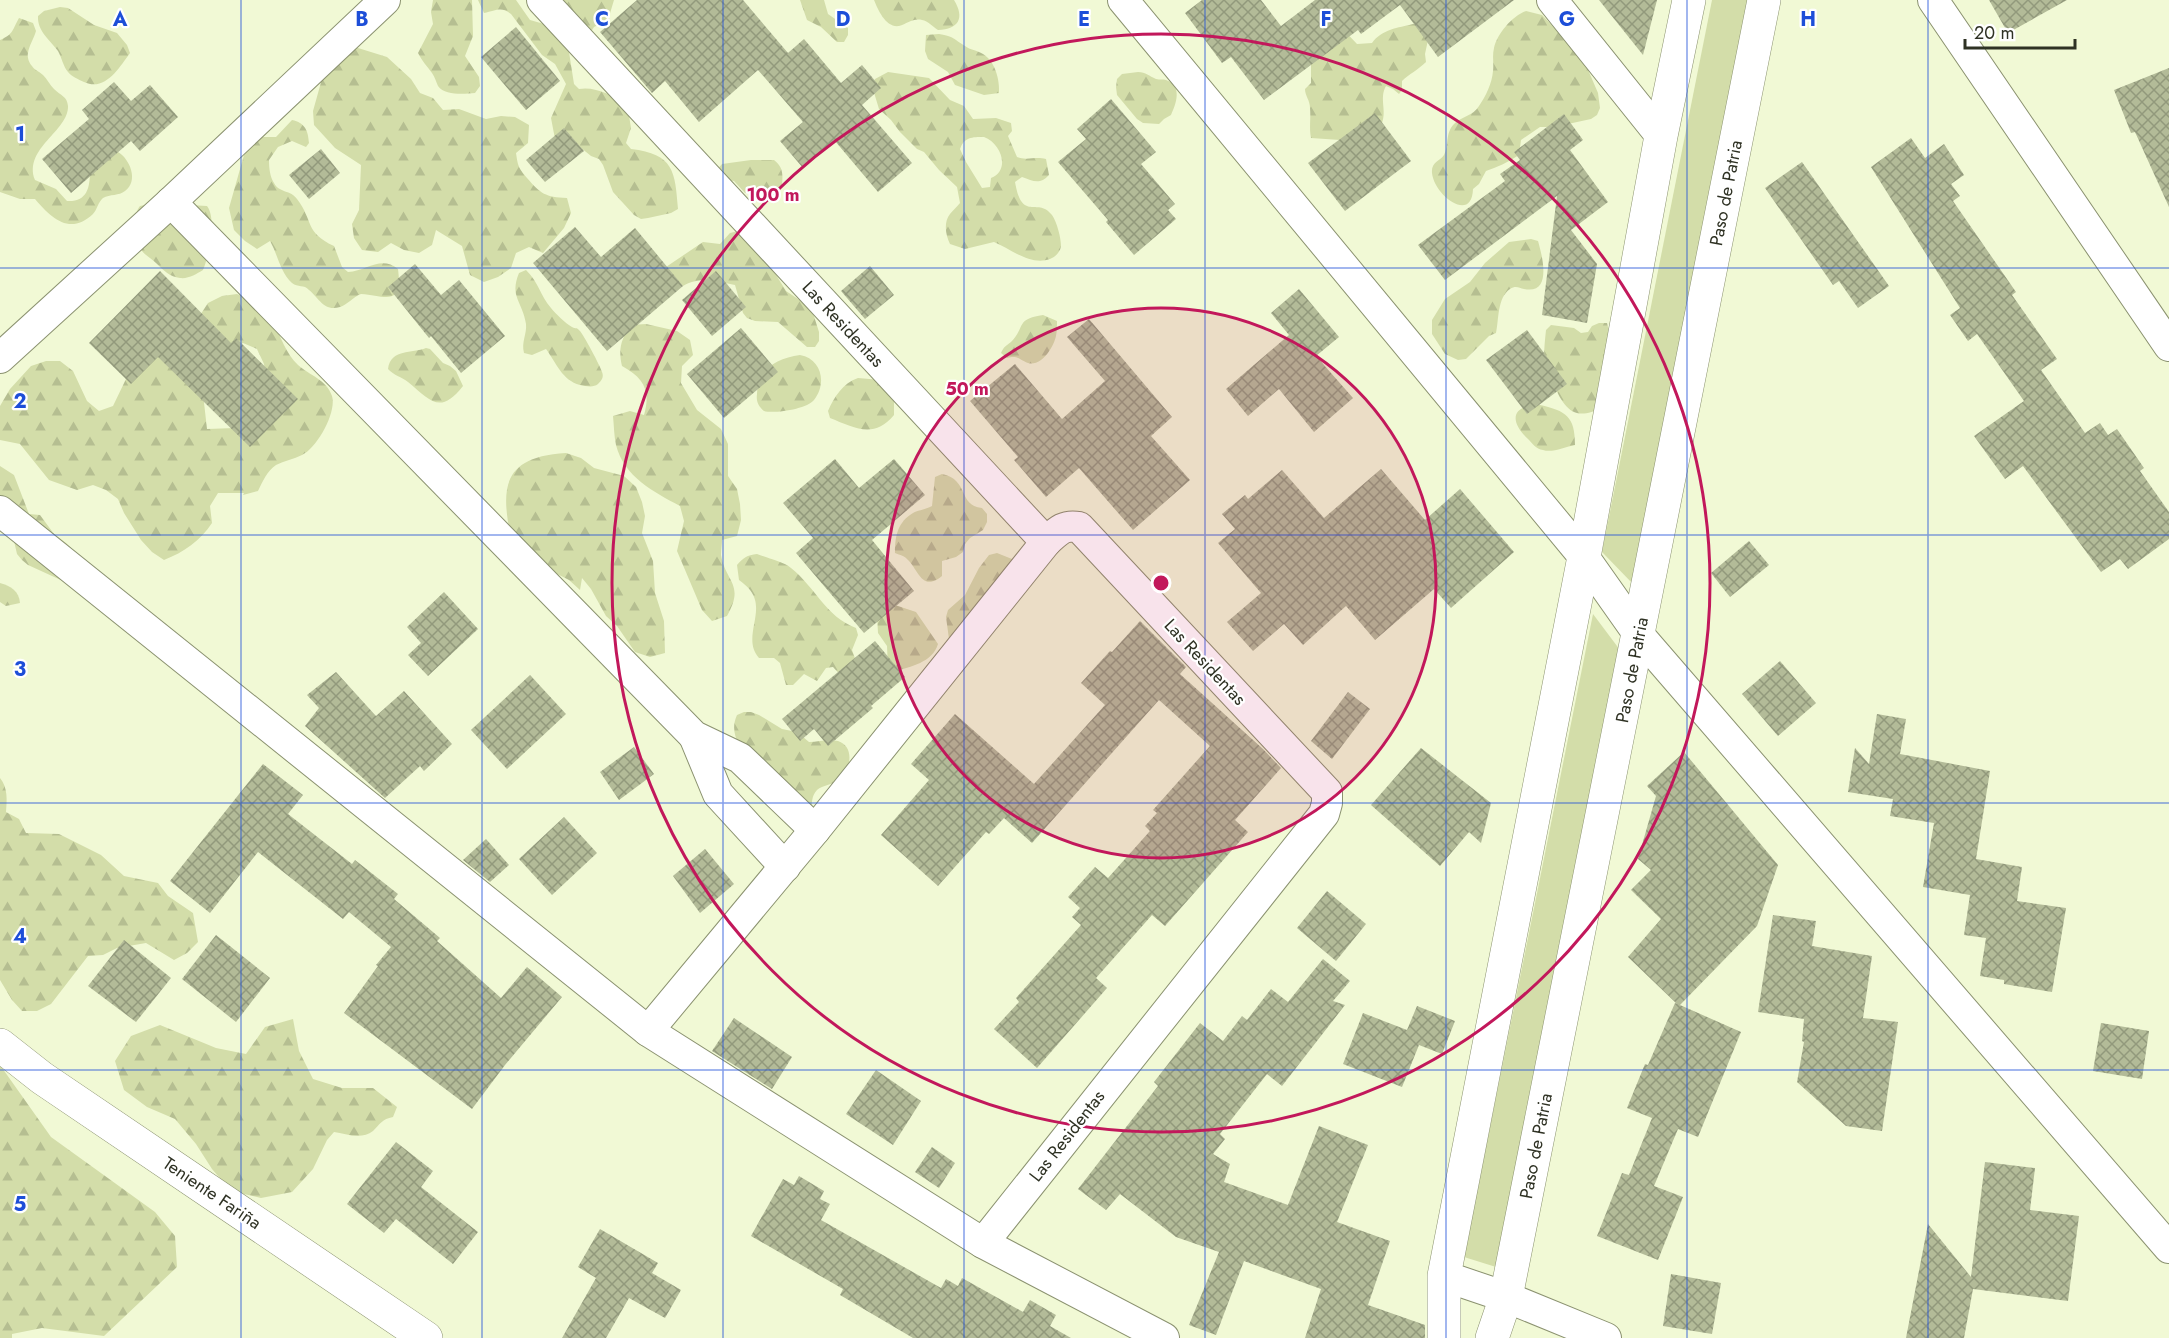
<svg xmlns="http://www.w3.org/2000/svg" width="2169" height="1338" font-family="Jost,sans-serif">
<style>
.green{fill:#d3dda9}
.forest{fill:url(#forest-firs);fill-rule:evenodd}
.building{fill:url(#building-cross-hatch)}
.lines{fill:none;stroke-linecap:round;stroke-linejoin:round}
.minor-casing{stroke:#8b9270;stroke-width:32}
.tertiary-casing{stroke:#8b9270;stroke-width:34}
.minor{stroke:#fff;stroke-width:30}
.tertiary{stroke:#fff;stroke-width:33}
.grid{fill:none;stroke:#1d4ed8;stroke-width:1.5;stroke-opacity:0.55}
.ring{fill:none;stroke:#c2185b;stroke-width:3}
.labels{text-anchor:middle;stroke-width:4.5;stroke-linejoin:round;paint-order:stroke}
.street-label{font-size:18px;fill:#2f3224;stroke:#fff}
.grid-label{font-size:20px;text-anchor:middle;font-weight:bold;fill:#1d4ed8;stroke:#fff;stroke-width:4.5;stroke-linejoin:round;paint-order:stroke}
.centre{fill:#c2185b;stroke:#fff;stroke-width:3}
.ring-label{font-size:18px;text-anchor:middle;font-weight:bold;fill:#c2185b;stroke:#fff;stroke-width:4.5;stroke-linejoin:round;paint-order:stroke}
</style>
<defs>
<pattern id="forest-firs" width="22" height="20" patternUnits="userSpaceOnUse" patternTransform="scale(1.5)"><rect width="22" height="20" fill="#d3dda9"/><path d="M5 1l3.5 6h-7zM16 11l3.5 6h-7z" fill="#b5be91"/></pattern>
<pattern id="building-cross-hatch" width="8" height="8" patternUnits="userSpaceOnUse" patternTransform="scale(1.5)"><rect width="8" height="8" fill="#b3bb98"/><path d="M0 0l8 8M0 8l8-8" fill="none" stroke="#92997c"/></pattern>
</defs>
<rect width="100%" height="100%" fill="#f1f9d5"/>
<g class="green">
<path d="M1712,0H1751L1633,584L1602,552Z"/>
<path d="M1593,614L1620,650L1496,1267L1464,1257Z"/>
</g>
<g class="forest">
<path d="M433,0H472L473,36L465,56L479,77L480,86L475,93C465,94 445,96 438,86C436,82 435,77 432,73C427,66 422,61 418,53L433,24L431,12Z"/>
<path d="M478,0H516L530,20L551,26L558,40L569,52L574,84L579,89C595,86 613,96 627,103L631,128L626,143L631,149C674,154 675,171 678,209L671,213L648,218L641,219L634,215L613,192L603,165L599,159L591,156L575,143L555,139L551,118L566,84L555,64L542,55L511,14C501,6 496,11 484,13Z"/>
<path d="M560,0H614L608,20L594,27L581,47Z"/>
<path d="M800,0H824L828,14L848,28V35L844,42H837L821,27L807,20Z"/>
<path d="M874,0H954C965,18 959,29 938,30C933,27 928,21 922,20C913,18 907,24 899,26C886,28 878,10 874,0Z"/>
<path d="M60,7L68,8L94,25L117,33L127,45L130,53C119,68 105,92 84,82C78,79 72,77 68,72C63,66 62,58 58,51C50,40 37,31 38,16L44,11Z"/>
<path d="M1526,11L1542,15L1583,58L1598,93L1600,108L1597,115L1591,119L1554,127H1540L1521,140L1519,155C1508,162 1498,167 1486,171L1479,184L1473,189C1472,224 1434,195 1432,173C1431,162 1439,162 1444,155C1449,146 1445,133 1454,124C1462,116 1473,116 1479,106C1486,96 1492,83 1493,71C1494,64 1492,56 1494,48C1497,34 1512,16 1526,11Z"/>
<path d="M19,18L33,23L36,31C34,38 29,46 28,53C27,57 29,63 32,66C34,70 39,71 43,75C47,79 50,85 54,89C61,96 67,96 68,106C69,131 23,148 35,180L56,189L67,201C87,202 90,188 90,171L118,152C130,159 139,181 125,191C119,196 110,194 103,198C98,202 97,210 93,214C70,236 51,218 35,199H20L0,192V40C14,34 12,30 19,18Z"/>
<path d="M1413,24L1421,25L1428,40L1425,54L1426,62C1418,70 1409,74 1402,81V90L1399,94L1393,89L1386,86C1379,98 1387,110 1382,123L1340,140L1311,138C1309,128 1311,118 1310,108C1310,100 1305,96 1305,89L1311,83V62L1340,26L1357,44L1372,43C1382,29 1398,28 1413,24Z"/>
<path d="M939,34C955,37 952,38 965,46C970,50 977,50 983,54C995,61 1000,80 999,93L984,95L955,85L948,72L928,59L925,51L926,35Z"/>
<path d="M343,46L358,48L387,57L411,79L420,93L433,98L443,110L459,109L486,119L501,116L515,117L529,125L528,143L516,153C518,166 518,167 527,178C541,194 545,197 567,198L571,213L564,228L543,253L529,247L516,253L511,268L498,277L484,282L470,275L462,246L436,230L432,245L419,253L404,250L391,243L378,252L362,250L354,238L352,224L359,210L361,165L335,148L314,125L313,111L325,68Z"/>
<path d="M888,72L929,78L950,100L964,106L973,119L996,118L1011,123L1012,131L1008,136L1017,157C1027,161 1035,156 1046,159L1049,175C1040,185 1033,181 1022,177L1015,182C1022,223 1038,196 1052,215C1057,222 1061,238 1061,246C1060,253 1055,257 1050,259C1030,266 1011,249 994,242L965,249L950,244C946,236 943,223 950,214C953,210 957,207 960,203L957,187L939,170L924,152L917,149L900,132L891,120L879,109L872,86L875,79ZM984,137C1001,143 1011,170 991,178L990,187L982,188L966,162L960,149C964,137 972,137 984,137Z"/>
<path d="M1138,72C1146,72 1149,76 1156,79C1160,80 1163,79 1166,80C1183,86 1176,104 1171,115L1164,119L1159,124L1143,123L1137,119L1117,95L1116,87L1117,79L1122,74Z"/>
<path d="M292,120C305,123 308,130 309,143L306,147L292,141L278,147L269,160C269,168 270,177 274,183C279,193 291,190 297,199C314,221 304,232 334,246L342,267L348,272C367,271 381,255 398,269C403,307 386,296 361,294C353,297 347,305 340,307C324,312 319,298 309,290C304,284 298,288 292,283C280,272 278,255 270,241L257,249L245,241L234,230L229,208L244,155L254,141L260,137H276Z"/>
<path d="M751,160H774C783,167 783,174 782,185C772,193 758,195 745,193L734,181L726,180L717,170L722,164Z"/>
<path d="M154,203L207,206C217,219 209,256 203,270C196,274 189,279 180,278C170,277 163,270 156,263C152,259 145,255 142,251C133,239 131,218 140,206Z"/>
<path d="M738,231L773,270L786,291L807,305L812,310L819,332V341L815,347H807L778,322L755,321L747,318L743,313L735,285C718,281 699,276 683,286L666,267L703,242L720,244L730,233Z"/>
<path d="M1531,239L1538,241C1542,255 1553,295 1524,289C1519,288 1516,285 1510,289C1497,298 1499,320 1496,333L1489,336L1466,359L1458,360L1445,354L1432,334V320L1445,299L1470,282L1485,263L1509,242Z"/>
<path d="M526,270C539,283 540,295 551,308C556,314 565,323 572,327C578,330 575,326 580,331C583,334 601,367 602,372C604,377 602,380 598,384C593,388 586,386 580,385C562,380 557,364 546,349L532,355L524,353C521,342 527,334 526,324C523,302 509,297 519,273Z"/>
<path d="M237,294L252,301L259,314L273,321C280,335 286,354 298,365C309,375 327,380 332,396C337,412 317,448 302,455C294,459 284,461 276,465C267,471 263,481 258,491L243,495L244,493H218L210,506L212,523C200,541 184,552 164,560L152,552L141,540L124,513L118,499L106,490L93,485L77,490L49,480L20,444L0,440V406L10,389L31,366L46,361H60L73,371L87,401L99,411L113,406L126,379L144,355L184,340L208,303L222,296ZM243,343L257,349L264,364L270,413L263,427L207,429L202,385L206,370Z"/>
<path d="M1043,315L1057,321C1057,326 1057,331 1056,336C1054,346 1042,367 1028,363C1019,360 1019,355 1007,358L1001,353C1004,346 1006,346 1011,342C1026,327 1015,319 1043,315Z"/>
<path d="M1599,323H1607L1609,331L1603,407C1573,423 1564,408 1552,381C1550,374 1545,366 1544,358C1544,349 1545,339 1546,330L1551,325L1574,328L1581,333L1588,332L1592,326Z"/>
<path d="M646,324L677,331L690,340L693,355L682,366L681,383L697,410L721,429L728,444V476L737,489L740,504L741,520L737,536L722,540C722,544 721,550 721,555C726,583 745,584 727,616L712,621L702,610L677,551L684,521L680,506C654,492 624,477 616,445C614,436 614,426 613,416L630,411L644,415C651,391 644,378 622,366C618,349 621,339 631,325Z"/>
<path d="M426,348L430,349L443,363L450,366L456,371L463,386C440,415 431,401 408,382C402,377 393,375 388,369C391,348 412,354 426,348Z"/>
<path d="M800,355C822,359 827,384 814,400C807,409 774,414 764,411C758,406 756,401 757,394C758,369 777,358 800,355Z"/>
<path d="M858,378L881,380L894,400V415C874,439 855,428 830,418L828,411C834,397 843,383 858,378Z"/>
<path d="M1540,405C1566,411 1575,416 1575,445C1565,447 1552,453 1543,450C1536,449 1532,443 1528,439C1509,421 1511,405 1540,405Z"/>
<path d="M566,453L581,458L594,468L624,476L636,487L642,502L645,516L642,533L653,561L655,593L664,621L665,653L650,657L635,652L617,626L606,616L591,589L582,578L580,590L569,580L514,552C502,497 494,457 566,453Z"/>
<path d="M0,466L14,475L29,514L40,515L54,534L66,543L83,560L63,581L28,565L22,560L17,554L8,515L0,505Z"/>
<path d="M942,474C970,480 957,505 982,508L987,514V522L983,530L970,538L965,544L963,552L956,557L942,561V576C922,592 919,571 908,560C905,556 900,555 895,553C895,538 897,524 910,515C916,510 925,510 932,506L935,477Z"/>
<path d="M997,553L1012,559L1021,568L949,639L946,617L948,610L965,595L979,568L989,555Z"/>
<path d="M757,554C767,558 784,562 791,568C816,588 825,616 856,628L858,635L852,650L857,664L844,679L833,667L826,668L817,681L804,674L793,685H786L780,663L774,658H759C741,638 767,611 750,590C747,586 743,583 739,580L737,565C743,558 747,555 757,554Z"/>
<path d="M0,583C11,586 19,591 20,603L6,606L0,602Z"/>
<path d="M895,605L916,612L938,644C932,663 911,666 894,672L888,669L887,646L878,633L877,616Z"/>
<path d="M744,712H751L759,715L782,729L797,732L809,742C818,742 829,739 838,741C856,747 850,771 839,780C832,785 823,785 817,790C811,796 812,805 811,813L739,745C734,735 732,726 737,715Z"/>
<path d="M0,778C8,788 7,800 6,812L19,819L26,833L59,834L101,855L124,876L158,883L168,896L193,913L198,942L187,953L174,960L146,943L117,948L103,955L88,956L51,1004L37,1011H22L12,1000L0,980Z"/>
<path d="M293,1019L299,1051L313,1079L342,1088H373L397,1107L393,1117C382,1119 380,1124 373,1131C362,1140 346,1134 334,1132L327,1140L313,1169L292,1192L261,1198L231,1191L212,1169L196,1144L175,1119L147,1107L124,1090L115,1061L131,1036L160,1025L216,1048L246,1054L265,1027Z"/>
<path d="M0,1065L51,1137L155,1212L175,1236L177,1267L104,1336L42,1328L12,1334V1338H0Z"/>
</g>
<g class="building">
<path d="M637,0H743L788,53L804,39L841,83L862,65L881,88L862,105L912,163L878,192L835,141L803,168L780,141L803,122L758,70L699,122L665,81L652,93L600,32Z"/>
<path d="M1202,0H1261L1281,26L1315,0H1514L1438,57L1400,5L1361,34L1358,30L1264,100L1231,57L1222,63L1185,13Z"/>
<path d="M1599,0H1657L1643,55Z"/>
<path d="M1989,0H2067L2008,33Z"/>
<path d="M516,27L560,81L526,110L481,57Z"/>
<path d="M2169,68V207L2135,132L2131,133L2114,90Z"/>
<path d="M114,82L131,101L150,85L178,117L140,151L131,141L71,193L42,159L89,119L82,110Z"/>
<path d="M1111,99L1156,152L1141,164L1175,204L1168,210L1176,219L1134,255L1106,222L1108,220L1058,162L1086,139L1077,129Z"/>
<path d="M1375,113L1411,161L1345,211L1308,163Z"/>
<path d="M1564,114L1583,140L1570,150L1608,202L1571,230L1597,264L1587,323L1542,315L1557,196L1445,280L1418,245L1505,181L1500,174L1520,160L1514,152Z"/>
<path d="M564,128L584,151L545,182L526,160Z"/>
<path d="M1911,138L1925,158L1944,144L1964,175L1951,184L1960,196L1953,201L2016,292L2012,295L2057,359L2041,370L2085,433L2100,423L2108,435L2117,429L2144,468L2140,471L2169,512V539L2128,569L2120,559L2101,572L2023,466L2005,479L1974,436L2024,401L1977,334L1968,341L1950,315L1960,308L1871,167Z"/>
<path d="M321,149L340,173L309,199L289,175Z"/>
<path d="M1802,162L1889,286L1858,308L1839,281L1833,285L1765,188Z"/>
<path d="M575,227L601,257L635,228L683,286L607,351L533,263Z"/>
<path d="M415,264L441,295L459,280L505,336L461,373L431,336L429,338L388,287Z"/>
<path d="M870,266L894,295L865,319L841,291Z"/>
<path d="M160,271L231,343L236,338L298,399L250,447L158,357L131,384L89,343Z"/>
<path d="M716,271L746,307L712,336L682,300Z"/>
<path d="M1299,289L1339,337L1316,356L1353,398L1314,432L1279,389L1248,416L1226,389L1289,335L1271,313Z"/>
<path d="M1089,319L1172,417L1151,436L1190,480L1133,530L1079,468L1046,497L1014,460L1018,457L970,401L1015,364L1062,419L1105,381L1067,337Z"/>
<path d="M741,328L778,372L724,418L687,374Z"/>
<path d="M1527,330L1567,384L1527,414L1486,360Z"/>
<path d="M835,459L859,488L894,459L925,495L872,540L914,591L864,633L796,553L813,538L783,503Z"/>
<path d="M1381,469L1425,520L1460,489L1514,552L1451,608L1434,589L1375,640L1346,606L1303,645L1284,624L1253,651L1227,622L1261,593L1218,543L1235,529L1222,514L1245,495L1248,499L1282,470L1324,518Z"/>
<path d="M1749,541L1769,565L1730,597L1711,573Z"/>
<path d="M444,592L478,629L428,676L408,655L421,643L407,627Z"/>
<path d="M1140,621L1186,667L1180,674L1263,749L1281,768L1235,820L1248,832L1165,926L1152,915L1096,978L1107,988L1037,1068L994,1029L1019,1002L1016,998L1081,925L1072,917L1080,908L1068,897L1095,867L1108,878L1150,831L1145,826L1157,813L1153,810L1210,746L1159,700L1032,843L1004,818L989,834L986,832L938,886L881,835L929,780L911,764L955,714L1034,784L1105,705L1081,683L1110,651L1112,652Z"/>
<path d="M875,641L905,677L871,706L873,708L828,746L814,729L800,741L782,719Z"/>
<path d="M1780,661L1816,703L1778,736L1742,694Z"/>
<path d="M336,672L376,716L404,691L452,744L424,771L420,766L385,798L305,726L319,708L307,695Z"/>
<path d="M530,675L566,714L507,769L471,730Z"/>
<path d="M1348,692L1370,709L1332,759L1311,741Z"/>
<path d="M1877,714L1906,719L1900,754L1990,771L1976,859L2022,867L2017,901L2066,908L2052,992L2004,984V980L1980,976L1986,938L1964,935L1970,895L1923,887L1934,823L1890,816L1893,799L1848,792L1855,748L1869,764Z"/>
<path d="M634,747L654,774L619,800L600,772Z"/>
<path d="M1421,748L1491,803L1481,843L1469,832L1440,866L1371,805Z"/>
<path d="M1684,752L1778,865L1757,926L1680,1005L1741,1032L1698,1137L1678,1129L1654,1186L1683,1197L1658,1260L1597,1236L1622,1173L1629,1175L1652,1118L1627,1108L1645,1064L1648,1065L1675,1003L1677,1004L1628,957L1661,919L1631,890L1651,870L1638,859L1656,796L1647,786Z"/>
<path d="M263,764L303,795L288,814L352,864L355,860L398,894L394,899L440,938L437,941L501,998L527,967L562,997L505,1065L472,1109L344,1013L378,966L376,965L391,947L349,912L343,919L258,852L210,913L170,881Z"/>
<path d="M564,817L597,853L552,895L519,859Z"/>
<path d="M486,839L509,865L490,882L463,860Z"/>
<path d="M705,849L734,884L700,913L673,876Z"/>
<path d="M1327,891L1366,924L1336,961L1297,928Z"/>
<path d="M1773,915L1816,921L1812,946L1872,956L1863,1018L1898,1022L1882,1131L1846,1126L1797,1082L1804,1042L1802,1041L1804,1019L1758,1012Z"/>
<path d="M216,935L270,978L236,1022L182,979Z"/>
<path d="M124,940L171,978L136,1022L88,986Z"/>
<path d="M1323,959L1350,981L1333,1001L1345,1005L1282,1086L1267,1074L1220,1134L1225,1139L1213,1154L1230,1164L1224,1182L1288,1205L1319,1126L1368,1145L1337,1222L1390,1241L1368,1305L1425,1325V1338H1305L1321,1289L1244,1261L1216,1335L1189,1325L1219,1252L1176,1237L1120,1194L1106,1210L1078,1189L1158,1086L1154,1082L1200,1023L1223,1041L1242,1016L1247,1020L1271,989L1288,1002Z"/>
<path d="M1417,1006L1455,1021L1442,1054L1419,1045L1402,1087L1343,1064L1363,1013L1407,1030Z"/>
<path d="M734,1018L792,1057L772,1089L712,1051Z"/>
<path d="M2101,1023L2149,1031L2142,1079L2093,1071Z"/>
<path d="M876,1070L921,1101L893,1145L846,1114Z"/>
<path d="M396,1142L433,1171L421,1187L478,1232L453,1264L396,1219L384,1233L347,1204Z"/>
<path d="M932,1147L955,1163L939,1188L915,1172Z"/>
<path d="M1985,1162L2035,1168L2030,1210L2079,1216L2068,1301L1973,1289L1964,1338H1906L1928,1224L1971,1277Z"/>
<path d="M799,1176L824,1191L820,1199L830,1204L821,1220L941,1288L946,1279L958,1286L962,1278L1023,1312L1030,1300L1056,1315L1050,1326L1071,1338H913L840,1295L843,1289L751,1236L783,1179L794,1185Z"/>
<path d="M600,1229L658,1263L652,1273L681,1290L665,1318L629,1298L606,1338H562L596,1278L578,1267Z"/>
<path d="M1671,1274L1721,1283L1712,1334L1663,1326Z"/>
</g>
<g class="lines">
<defs>
<g id="minor">
<path d="M542,0L1046,542C1057,532 1063,524 1079,527L1327,792V803L1324,814L983,1243"/>
<path d="M1123,0L1584,557L1639,635L2169,1248"/>
<path d="M1552,0L1661,136"/>
<path d="M1933,0L2169,346"/>
<path d="M171,202L694,736L740,758L815,830"/>
<path d="M0,358L171,202L385,0"/>
<path d="M0,511L648,1031"/>
<path d="M1046,542L815,830L648,1031L983,1243L1164,1338"/>
<path d="M694,736L718,794L785,867"/>
<path d="M1444,1276L1506,1297L1606,1338"/>
</g>
<g id="tertiary">
<path d="M0,1045L42,1078L426,1338"/>
<path d="M1444,1338V1276L1584,557L1661,136L1689,0"/>
<path d="M1492,1338L1506,1297L1764,0"/>
</g>
</defs>
<use href="#minor" class="minor-casing"/>
<use href="#tertiary" class="tertiary-casing"/>
<use href="#minor" class="minor"/>
<use href="#tertiary" class="tertiary"/>
</g>
<path class="grid" d="M241,0V1338M482,0V1338M723,0V1338M964,0V1338M1205,0V1338M1446,0V1338M1687,0V1338M1928,0V1338M0,268H2169M0,535H2169M0,803H2169M0,1070H2169"/>
<circle cx="1161" cy="583" r="275" fill="#c2185b" fill-opacity=".12"/>
<g class="ring">
<circle cx="1161" cy="583" r="275"/>
<circle cx="1161" cy="583" r="549"/>
</g>
<g class="labels">
<g class="street-label">
<text transform="translate(1726 193) rotate(-79)" y="6">Paso de Patria</text>
<text transform="translate(843 324) rotate(47)" y="6">Las Residentas</text>
<text transform="translate(1205 662) rotate(47)" y="6">Las Residentas</text>
<text transform="translate(1632 670) rotate(-79)" y="6">Paso de Patria</text>
<text transform="translate(1067 1136) rotate(-52)" y="6">Las Residentas</text>
<text transform="translate(1536 1146) rotate(-79)" y="6">Paso de Patria</text>
<text transform="translate(212 1193) rotate(34)" y="6">Teniente Fariña</text>
</g>
</g>
<g class="grid-label">
<text x="120" y="26">A</text>
<text x="362" y="26">B</text>
<text x="602" y="26">C</text>
<text x="843" y="26">D</text>
<text x="1084" y="26">E</text>
<text x="1326" y="26">F</text>
<text x="1567" y="26">G</text>
<text x="1808" y="26">H</text>
<text x="20" y="141">1</text>
<text x="20" y="408">2</text>
<text x="20" y="676">3</text>
<text x="20" y="943">4</text>
<text x="20" y="1211">5</text>
</g>
<circle cx="1161" cy="583" r="9" class="centre"/>
<g class="ring-label">
<text x="773" y="201">100 m</text>
<text x="967" y="395">50 m</text>
</g>
<path d="M1965 39v9h110v-9" fill="none" stroke="#2f3224" stroke-width="3"/>
<text x="1974" y="39" font-size="18" fill="#2f3224" stroke="#ffffff" stroke-width="4.5" paint-order="stroke">20 m</text>
</svg>
